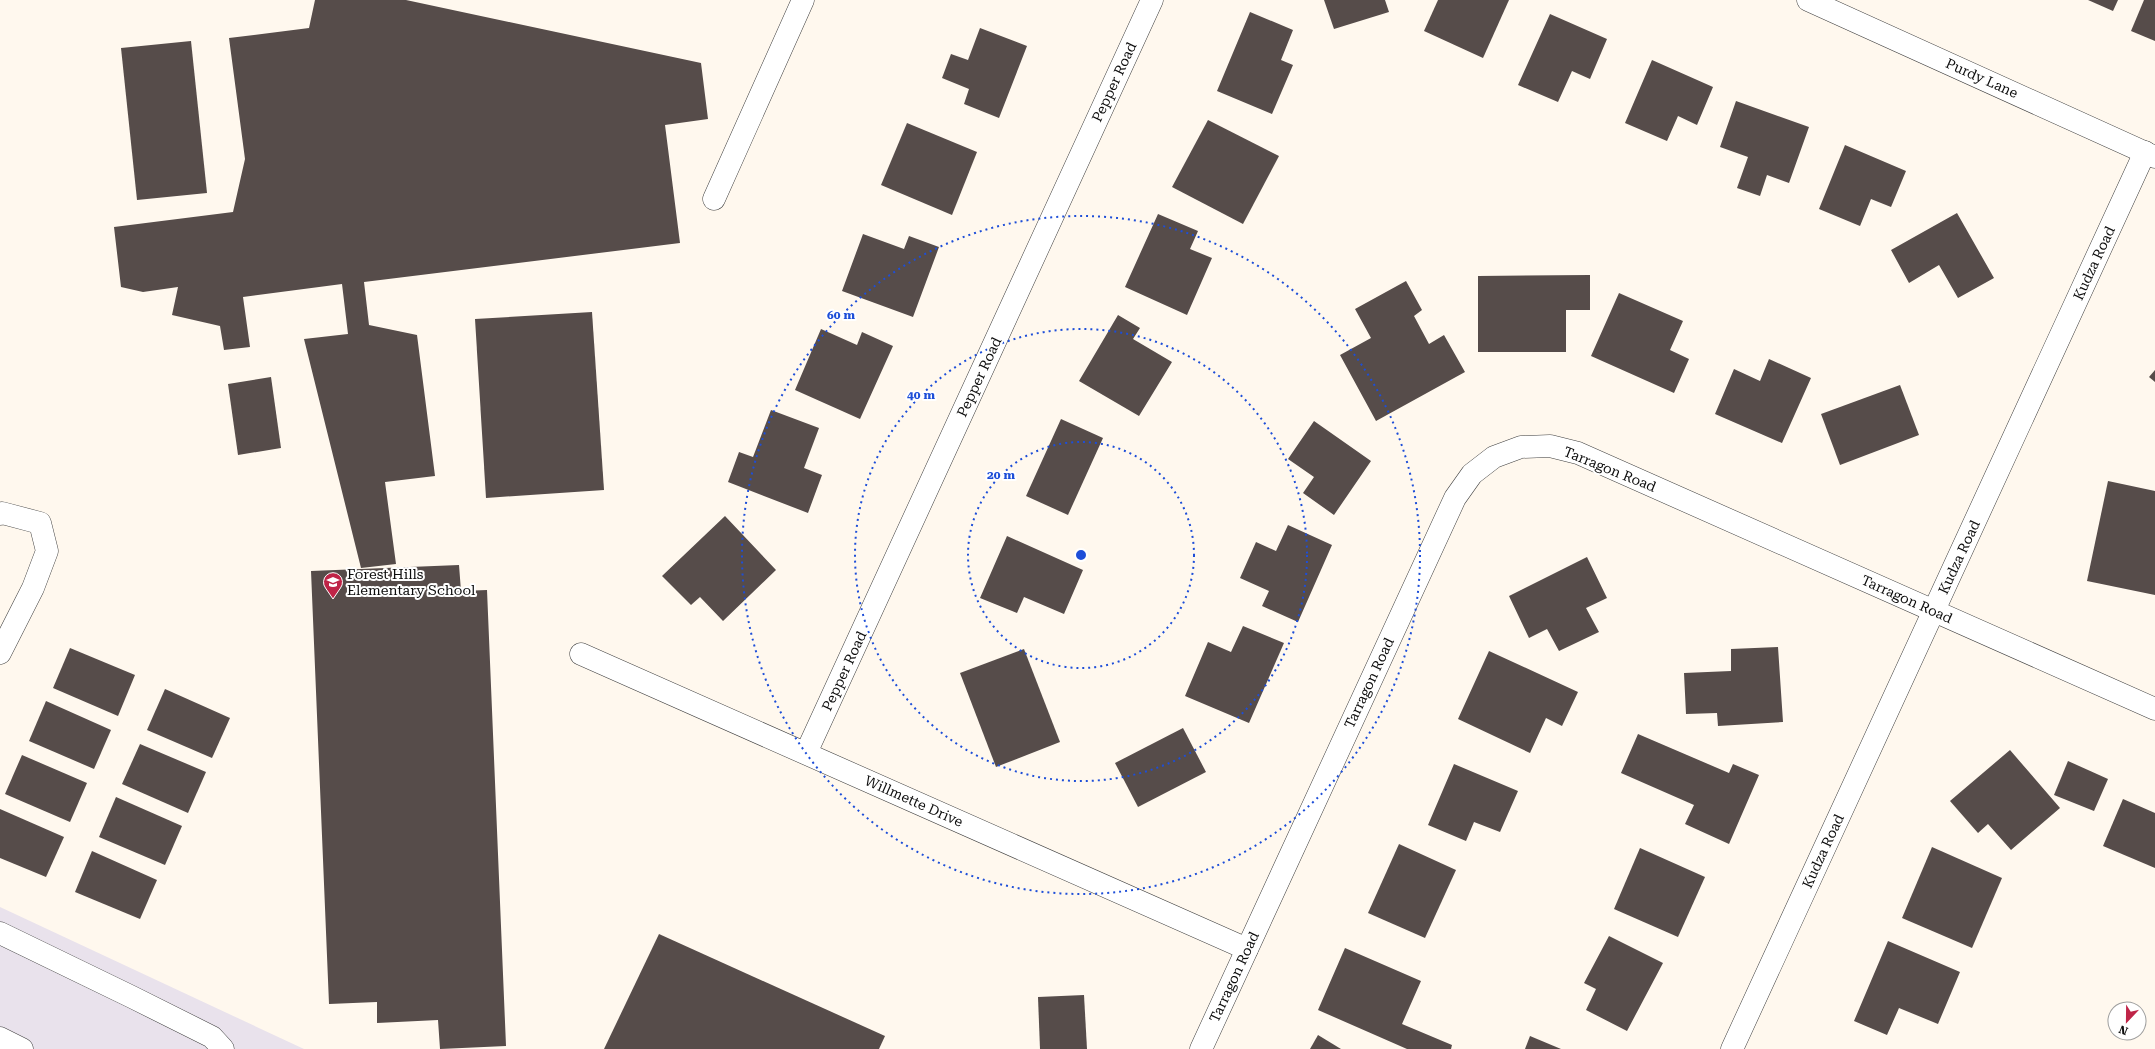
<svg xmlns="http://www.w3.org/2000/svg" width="2155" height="1049" font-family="'Roboto Serif',serif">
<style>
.industrial{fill:#e9e2ec}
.building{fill:#564c4a}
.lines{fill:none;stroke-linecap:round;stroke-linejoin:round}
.minor-casing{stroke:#404040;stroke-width:23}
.minor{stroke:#fff;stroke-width:22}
.ring{fill:none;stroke:#1d4ed8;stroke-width:2;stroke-dasharray:2 4}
.labels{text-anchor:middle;stroke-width:4;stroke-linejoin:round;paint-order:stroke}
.street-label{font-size:14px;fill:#0d0d0d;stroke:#fff}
.poi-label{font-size:14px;fill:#0d0d0d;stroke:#fff;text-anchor:start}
.centre{fill:#1d4ed8;stroke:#fff;stroke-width:2}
.ring-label{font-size:12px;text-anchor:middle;font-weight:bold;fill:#1d4ed8;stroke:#fff;stroke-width:4;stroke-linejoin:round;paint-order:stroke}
</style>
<rect width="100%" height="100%" fill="#fff8ee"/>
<path class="industrial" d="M0,907L304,1049H0Z"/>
<g class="building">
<path d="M315,0H406L701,63L708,119L665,125L680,243L364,282L369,325L417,335L435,476L385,482L396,564L361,568L304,339L348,334L342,284L243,297L250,347L224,350L220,326L172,315L178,287L143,292L121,287L114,227L233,212L245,159L229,38L309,28Z"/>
<path d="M1324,0H1385L1389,12L1334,29Z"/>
<path d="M1438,0H1509L1483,58L1424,31Z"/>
<path d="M2088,0H2118L2113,11Z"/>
<path d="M2144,0H2155V41L2131,31Z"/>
<path d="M1250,12L1293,30L1281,60L1293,65L1272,114L1217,91Z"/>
<path d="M1550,14L1607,39L1590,79L1572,71L1558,102L1518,85Z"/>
<path d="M980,28L1027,46L999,118L964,104L969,89L942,78L951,54L968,60Z"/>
<path d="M191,41L207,193L137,200L121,48Z"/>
<path d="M1652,60L1713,87L1697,125L1678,116L1667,141L1625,123Z"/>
<path d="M1736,101L1809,127L1789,183L1767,175L1760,196L1737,188L1748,157L1720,147Z"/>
<path d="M1208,120L1279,156L1243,224L1172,187Z"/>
<path d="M907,123L977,152L952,215L881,185Z"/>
<path d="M1845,145L1906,171L1891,207L1871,199L1860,226L1819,209Z"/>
<path d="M1957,213L1994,278L1958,298L1939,265L1909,283L1891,250Z"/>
<path d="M1158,214L1198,231L1190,249L1212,258L1187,315L1125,287Z"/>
<path d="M863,234L904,249L909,236L939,247L913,317L842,291Z"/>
<path d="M1590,275V310H1566V352H1478V276Z"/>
<path d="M1406,281L1422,310L1414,316L1429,344L1444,335L1465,372L1376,421L1340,355L1371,338L1355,309Z"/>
<path d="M1619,293L1683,321L1670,350L1689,359L1674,393L1591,356Z"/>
<path d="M592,312L604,490L486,498L475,319Z"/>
<path d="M1118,315L1140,328L1133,339L1172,362L1139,416L1079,381Z"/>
<path d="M821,329L857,345L862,332L893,346L860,419L795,390Z"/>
<path d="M1769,359L1811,378L1782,443L1715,414L1734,369L1760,381Z"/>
<path d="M2155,370V382L2149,377Z"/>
<path d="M271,377L281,448L238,455L228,384Z"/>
<path d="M1900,385L1919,435L1840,465L1821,414Z"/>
<path d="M771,410L819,428L804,468L822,475L808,513L728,482L739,452L753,457Z"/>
<path d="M1061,419L1103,438L1068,515L1026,496Z"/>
<path d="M1314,421L1371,461L1334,515L1303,493L1314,477L1288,459Z"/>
<path d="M2108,481L2155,491V595L2087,581Z"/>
<path d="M725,516L776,570L723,621L700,597L691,605L662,576Z"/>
<path d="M1288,525L1332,545L1298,622L1262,606L1269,591L1240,578L1256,542L1276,551Z"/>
<path d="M1007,536L1083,570L1064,614L1024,597L1017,613L980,598Z"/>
<path d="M1587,557L1607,598L1586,608L1599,632L1559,651L1547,629L1529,638L1509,596Z"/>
<path d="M459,565L461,591L487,590L506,1046L440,1049L438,1020L377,1023V1002L329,1004L311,571Z"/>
<path d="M1243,626L1284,643L1249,723L1185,696L1208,642L1231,652Z"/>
<path d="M1778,647L1783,722L1718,726L1717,713L1686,714L1684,673L1731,671V649Z"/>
<path d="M70,648L135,675L118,716L53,688Z"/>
<path d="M1024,649L1060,742L996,767L960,673Z"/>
<path d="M1489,651L1578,692L1562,726L1546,718L1530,753L1458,719Z"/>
<path d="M165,689L230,718L212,758L147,730Z"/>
<path d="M46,701L111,730L94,769L29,741Z"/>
<path d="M1183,728L1206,772L1138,807L1115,763Z"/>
<path d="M1638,734L1729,773L1733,764L1759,775L1729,844L1685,824L1694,805L1621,773Z"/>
<path d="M140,744L206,772L188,813L122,784Z"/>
<path d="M2010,750L2060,808L2011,850L1988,824L1978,833L1950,801Z"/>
<path d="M22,755L87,783L70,822L5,794Z"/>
<path d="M2068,761L2108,779L2094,811L2054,795Z"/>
<path d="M1454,764L1518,791L1500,832L1474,822L1466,841L1428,825Z"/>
<path d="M116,797L182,826L165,865L99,837Z"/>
<path d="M2123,799L2155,813V868L2103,846Z"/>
<path d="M0,809L64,837L46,877L0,858Z"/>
<path d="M1399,844L1456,870L1425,938L1368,913Z"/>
<path d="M1932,847L2002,878L1972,948L1902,918Z"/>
<path d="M1640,848L1705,877L1678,937L1614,909Z"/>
<path d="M92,851L157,880L140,919L75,892Z"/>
<path d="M659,934L885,1036L879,1049H604Z"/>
<path d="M1609,936L1663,963L1627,1031L1586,1010L1596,989L1584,983Z"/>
<path d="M1888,941L1960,972L1938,1024L1899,1008L1887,1035L1854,1021Z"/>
<path d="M1345,948L1421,981L1402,1024L1452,1045L1451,1049H1407L1318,1010Z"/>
<path d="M1084,995L1087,1049H1040L1038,997Z"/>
<path d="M1318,1035L1341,1049H1310Z"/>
<path d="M1530,1036L1561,1049H1525Z"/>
</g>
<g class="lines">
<defs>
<g id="minor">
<path d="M1808,0L2155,157"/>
<path d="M714,199L803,0"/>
<path d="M0,514L2,513L40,523L47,551L33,588L0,653"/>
<path d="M581,654L1247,949"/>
<path d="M806,753L1152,0"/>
<path d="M0,933L132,997L212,1037L223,1049"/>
<path d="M0,1038L22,1049"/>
<path d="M1201,1049L1455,498L1472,474L1494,457L1521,447L1550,446L1578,453L2155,709"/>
<path d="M1732,1049L2145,152"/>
</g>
</defs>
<use href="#minor" class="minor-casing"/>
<use href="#minor" class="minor"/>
</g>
<g class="ring">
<circle cx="1081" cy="555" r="113"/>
<circle cx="1081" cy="555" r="226"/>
<circle cx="1081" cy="555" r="339"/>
</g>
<defs>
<symbol id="school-pin" viewBox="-11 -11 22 30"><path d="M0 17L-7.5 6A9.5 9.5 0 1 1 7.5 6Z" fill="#bf2447" stroke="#fff"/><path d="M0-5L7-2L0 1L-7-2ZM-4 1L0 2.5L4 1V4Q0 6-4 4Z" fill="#fff"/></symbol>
</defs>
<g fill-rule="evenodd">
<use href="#school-pin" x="322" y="571" width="22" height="30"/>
</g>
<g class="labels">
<g class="street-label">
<text transform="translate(1982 78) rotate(24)" y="5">Purdy Lane</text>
<text transform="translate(1114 82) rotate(-65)" y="5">Pepper Road</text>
<text transform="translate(2094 263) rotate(-65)" y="5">Kudza Road</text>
<text transform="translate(979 377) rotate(-65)" y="5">Pepper Road</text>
<text transform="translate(1610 469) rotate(22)" y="5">Tarragon Road</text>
<text transform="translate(1959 557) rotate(-65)" y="5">Kudza Road</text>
<text transform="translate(1907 599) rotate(24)" y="5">Tarragon Road</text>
<text transform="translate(844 671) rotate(-65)" y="5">Pepper Road</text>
<text transform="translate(1369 683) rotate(-65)" y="5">Tarragon Road</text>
<text transform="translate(914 801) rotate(24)" y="5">Willmette Drive</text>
<text transform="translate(1823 851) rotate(-65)" y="5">Kudza Road</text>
<text transform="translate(1234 977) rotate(-65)" y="5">Tarragon Road</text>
</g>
<g class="poi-label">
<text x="347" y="579">Forest Hills<tspan x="347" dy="16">Elementary School</tspan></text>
</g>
</g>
<circle cx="1081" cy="555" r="6" class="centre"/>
<g class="ring-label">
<text x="841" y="319">60 m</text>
<text x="921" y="399">40 m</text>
<text x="1001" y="479">20 m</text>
</g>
<g transform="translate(2127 1021) rotate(202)"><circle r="19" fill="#ffffff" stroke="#9e9e9e"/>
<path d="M0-3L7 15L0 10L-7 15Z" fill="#bf2447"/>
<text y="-6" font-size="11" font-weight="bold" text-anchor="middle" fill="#0d0d0d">N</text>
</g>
</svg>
